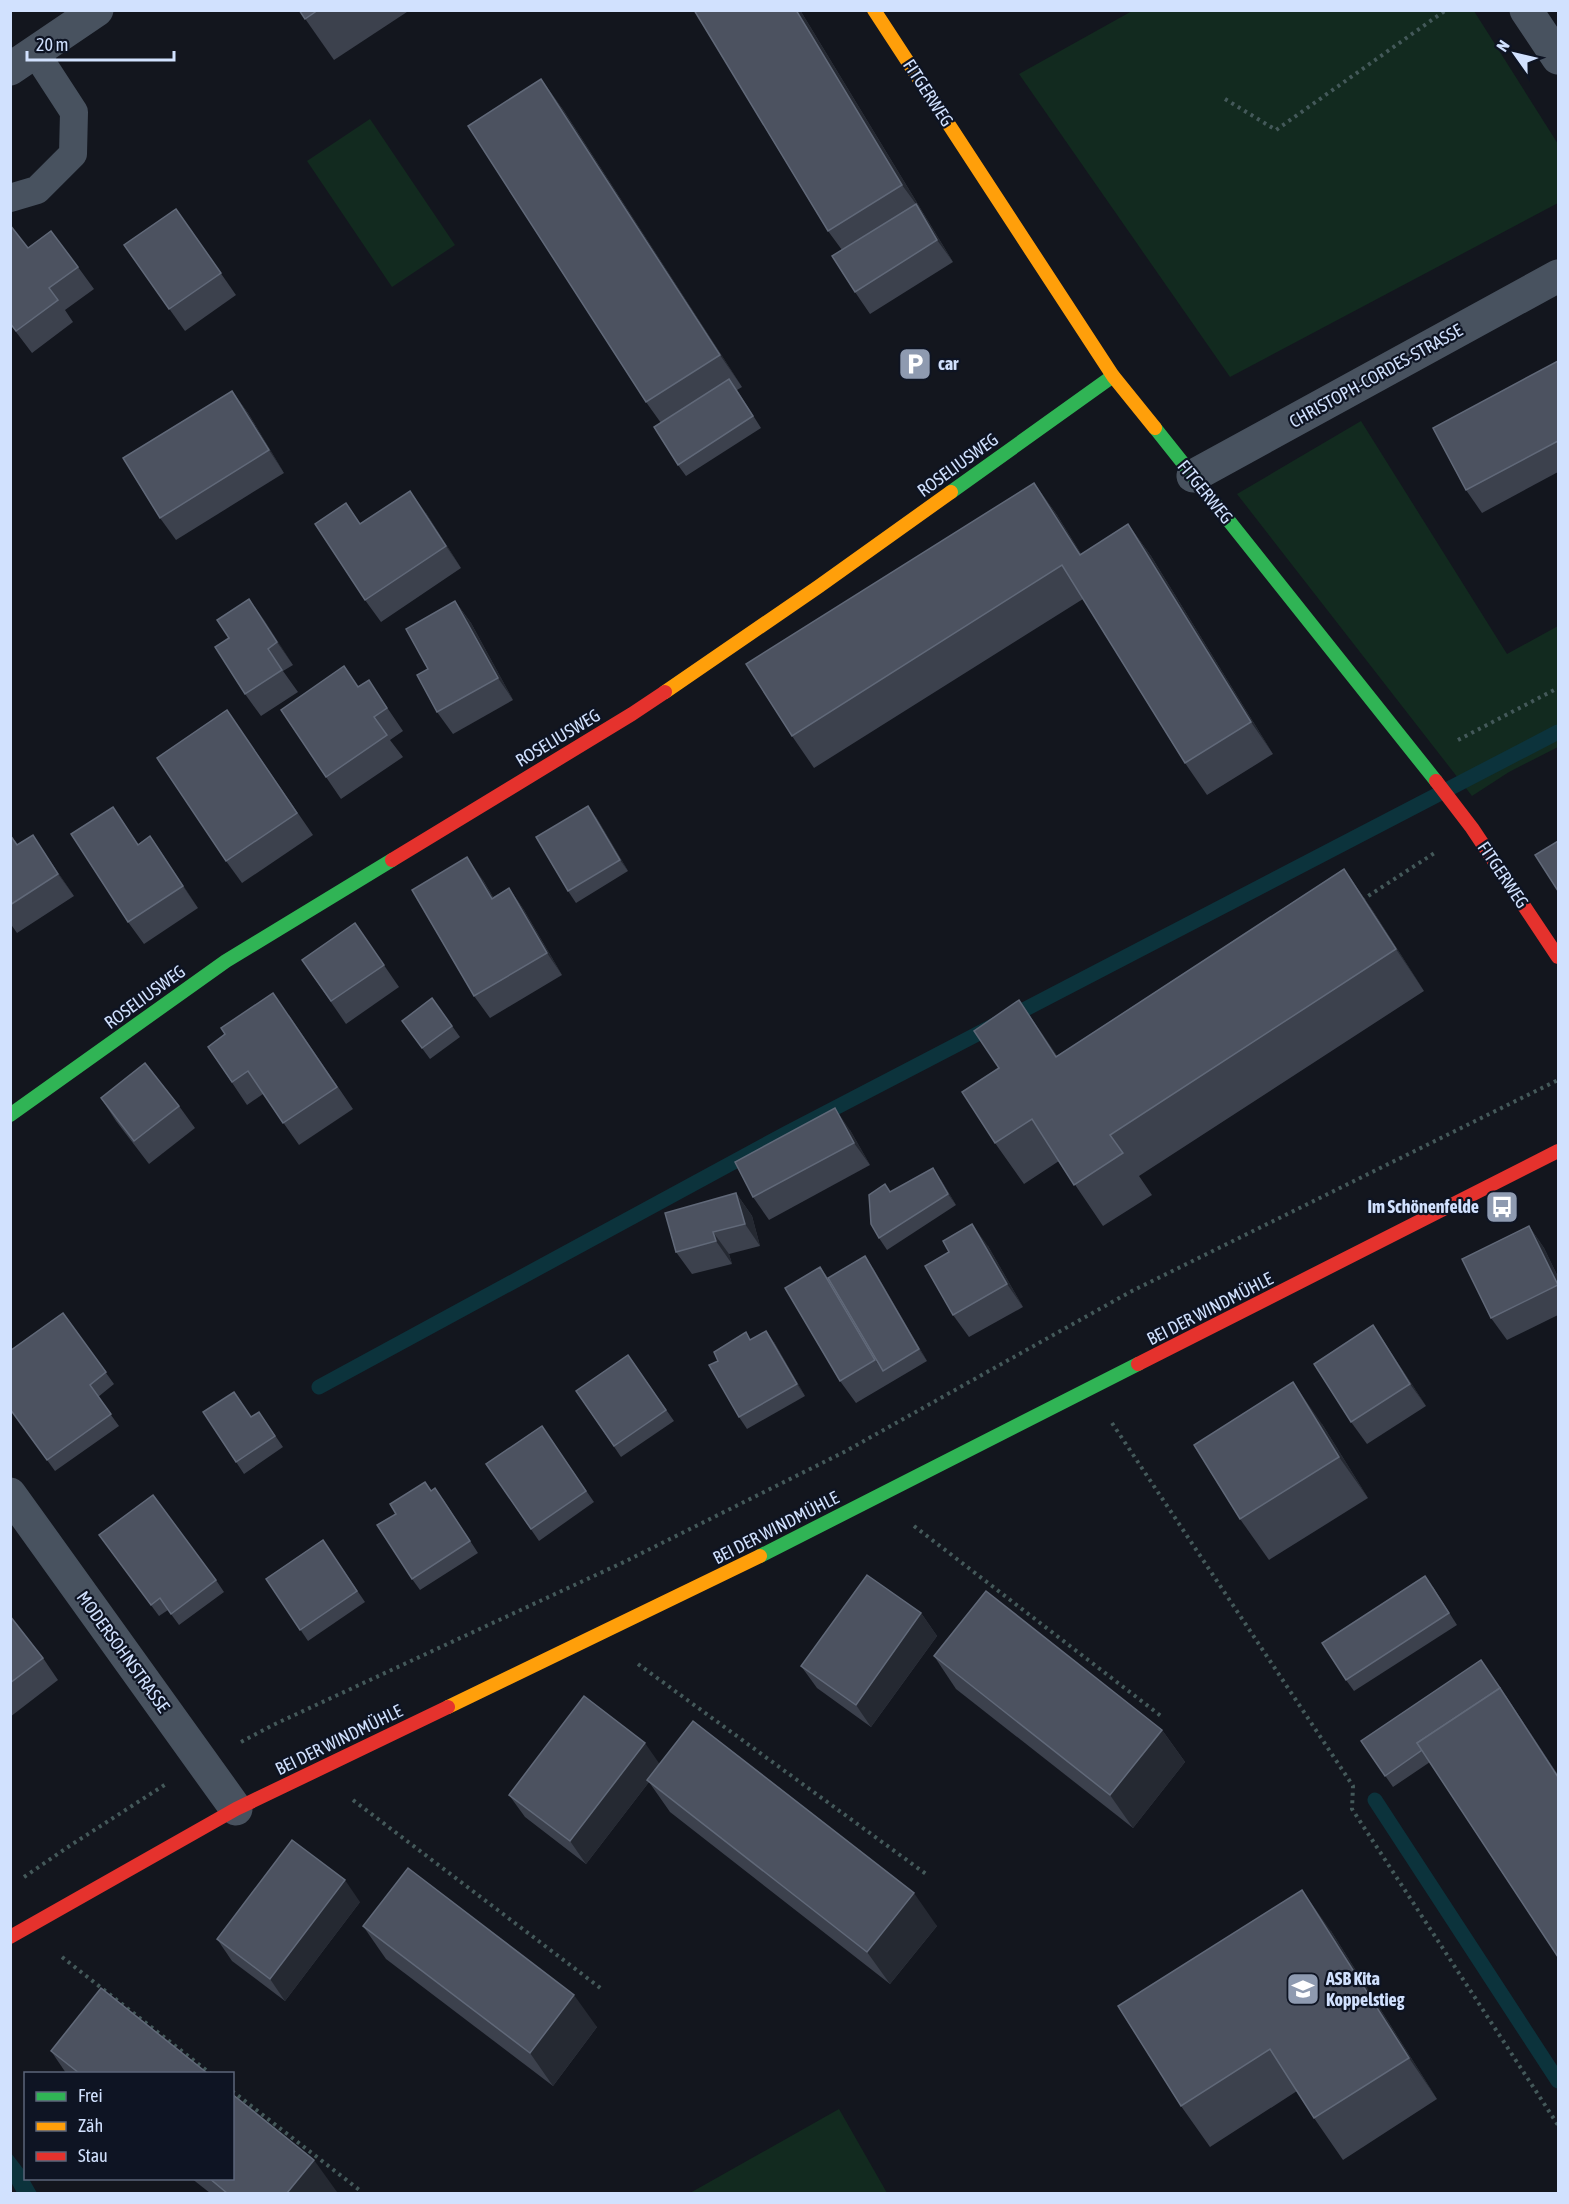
<svg xmlns="http://www.w3.org/2000/svg" width="1569" height="2204" font-family="'Asap Condensed',sans-serif">
<style>
.green{fill:#122a1f}
.water{fill:#0c333c}
.lines{fill:none;stroke-linecap:round;stroke-linejoin:round}
.stream{stroke:#0c333c;stroke-width:15}
.path{stroke:#44595a;stroke-width:4;stroke-dasharray:3 4.5;stroke-linecap:butt}
.lane{stroke:#48525f;stroke-width:28}
.street{stroke:#48525f;stroke-width:33}
.fast{stroke:#30b455;stroke-width:14}
.slow{stroke:#ff9f0a;stroke-width:14}
.jam{stroke:#e5322d;stroke-width:14}
.wall{fill:#3c414d}
.shaded-wall{fill:#252932}
.building{fill:#4c5260;stroke:#616979;stroke-width:1.5}
.labels{text-anchor:middle;stroke-width:4.5;stroke-linejoin:round;paint-order:stroke}
.street-label{font-size:18px;fill:#d1e1fe;stroke:#0e1423}
.poi-label{font-size:18px;font-weight:bold;fill:#d1e1fe;stroke:#0e1423;text-anchor:start}
</style>
<rect width="100%" height="100%" fill="#13161e"/>
<g class="green">
<path d="M1132,11H1474L1558,144V203L1230,377L1019,74Z"/>
<path d="M370,119L455,245L392,287L307,161Z"/>
<path d="M1361,421L1507,654L1558,626V747L1509,772L1472,796L1237,494Z"/>
<path d="M839,2109L887,2193H690Z"/>
</g>
<path class="water" d="M11,2153L24,2170L26,2178L29,2179L37,2193H17L11,2182Z"/>
<g class="lines">
<g class="stream">
<path d="M319,1387L787,1133L1558,732"/>
<path d="M1375,1800L1558,2081"/>
</g>
<g class="path">
<path d="M1225,99L1276,130L1446,10"/>
<path d="M1458,740L1558,688"/>
<path d="M1362,900L1436,852"/>
<path d="M1112,1423L1353,1786L1352,1809L1558,2125"/>
<path d="M914,1526L1161,1716"/>
<path d="M638,1664L926,1874"/>
<path d="M241,1742L273,1725L624,1562L846,1451L1130,1292L1558,1080"/>
<path d="M353,1800L603,1990"/>
<path d="M24,1877L71,1845L166,1784"/>
<path d="M62,1957L211,2074"/>
<path d="M232,2091L362,2192"/>
</g>
<path class="lane" d="M10,198L37,190L73,154L74,112L35,52"/>
<g class="street">
<path d="M1526,10L1558,58"/>
<path d="M10,69L97,10"/>
<path d="M1193,476L1558,276"/>
<path d="M10,1494L236,1809"/>
</g>
<g class="fast">
<path d="M1155,428L1436,781"/>
<path d="M951,492L1113,376"/>
<path d="M10,1115L226,961L392,860"/>
<path d="M760,1556L1138,1364"/>
</g>
<g class="slow">
<path d="M874,10L1113,376L1155,428"/>
<path d="M665,692L818,587L951,492"/>
<path d="M448,1707L760,1556"/>
</g>
<g class="jam">
<path d="M1436,781L1472,828L1558,957"/>
<path d="M392,860L632,714L665,692"/>
<path d="M1138,1364L1558,1151"/>
<path d="M10,1937L236,1809L448,1707"/>
</g>
</g>
<g class="wall">
<path d="M299,10H410L334,60Z"/>
<path d="M800,10L953,262L870,314L855,292L842,250L828,231Z"/>
<path d="M541,79L564,111L742,387L737,390L761,428L686,476L678,465L661,423L646,402Z"/>
<path d="M176,209L236,295L185,331L124,245Z"/>
<path d="M10,225L28,248L78,267L94,289L65,310L73,322L32,353L10,324Z"/>
<path d="M1558,361V472L1482,513L1466,490Z"/>
<path d="M232,391L248,413L284,473L176,540L160,518Z"/>
<path d="M1034,483L1057,515L1081,554L1128,524L1151,556L1273,754L1207,795L1185,763L1083,599L814,768L792,736Z"/>
<path d="M346,503L360,524L426,513L461,568L381,622L365,600Z"/>
<path d="M249,599L293,665L283,671L298,692L261,716L245,694L229,638Z"/>
<path d="M455,601L471,623L513,700L453,734L437,712L428,669Z"/>
<path d="M358,687L384,703L403,731L390,740L403,757L341,799L326,777Z"/>
<path d="M227,710L313,835L242,883L226,861Z"/>
<path d="M113,807L138,844L150,836L198,908L144,944L128,922Z"/>
<path d="M596,817L628,871L576,903L568,891Z"/>
<path d="M10,834L18,845L48,858L74,896L17,933L10,923Z"/>
<path d="M1344,869L1373,911L1424,991L1139,1176L1152,1195L1103,1226L1059,1161L1024,1184L995,1143L999,1068L1019,1000L1057,1056Z"/>
<path d="M483,880L493,897L509,888L524,910L562,975L490,1018L474,996Z"/>
<path d="M355,923L399,987L346,1024L302,960Z"/>
<path d="M432,998L460,1037L430,1059L402,1021Z"/>
<path d="M289,1015L353,1109L299,1145L263,1094L247,1105L208,1047Z"/>
<path d="M101,1098L179,1106L195,1128L149,1164L116,1121Z"/>
<path d="M850,1130L870,1165L769,1220L753,1197Z"/>
<path d="M941,1180L956,1205L887,1250L879,1238L890,1192Z"/>
<path d="M736,1193L752,1216L760,1246L729,1254L732,1264L692,1274L676,1252Z"/>
<path d="M1529,1226L1544,1248L1558,1277V1315L1507,1340L1491,1318Z"/>
<path d="M988,1246L1023,1307L969,1337L953,1315Z"/>
<path d="M820,1267L828,1278L873,1268L927,1361L856,1403L840,1381Z"/>
<path d="M63,1313L114,1384L98,1397L119,1426L55,1471L10,1409Z"/>
<path d="M1373,1325L1426,1406L1367,1444L1351,1422Z"/>
<path d="M751,1339L774,1342L805,1396L747,1429L739,1417L718,1361Z"/>
<path d="M628,1355L674,1421L621,1457L576,1391Z"/>
<path d="M203,1412L251,1417L259,1412L283,1447L244,1474Z"/>
<path d="M1322,1424L1368,1498L1269,1560L1240,1519Z"/>
<path d="M542,1426L594,1502L539,1541L486,1464Z"/>
<path d="M425,1482L431,1490L443,1499L478,1553L420,1590L412,1579L396,1514Z"/>
<path d="M323,1540L365,1602L308,1641L266,1579Z"/>
<path d="M107,1546L216,1580L224,1592L179,1625L168,1610L159,1616Z"/>
<path d="M1433,1587L1457,1625L1354,1691L1346,1680Z"/>
<path d="M921,1613L937,1636L871,1727L817,1688L801,1666Z"/>
<path d="M10,1616L43,1658L58,1680L10,1717Z"/>
<path d="M934,1656L1162,1730L1185,1762L1133,1828L956,1689Z"/>
<path d="M1506,1696L1558,1775V1957L1430,1762L1393,1787L1361,1741Z"/>
<path d="M660,1764L937,1926L890,1984L670,1812L649,1782L586,1864L525,1817L509,1795Z"/>
<path d="M360,1902L285,2001L232,1961L217,1939Z"/>
<path d="M363,1926L597,2027L553,2086L386,1959Z"/>
<path d="M1331,1931L1437,2099L1343,2160L1314,2118L1297,2091L1210,2147L1181,2106Z"/>
<path d="M51,2051L207,2073H66Z"/>
<path d="M191,2178H232L337,2192L336,2193H210Z"/>
</g>
<g class="shaded-wall">
<path d="M796,10H800L953,262L937,240L916,204L902,185Z"/>
<path d="M541,79L564,111L742,387L720,355Z"/>
<path d="M232,391L248,413L284,473L269,450Z"/>
<path d="M1034,483L1057,515L1102,587L1080,555Z"/>
<path d="M410,491L426,513L461,568L446,546Z"/>
<path d="M1128,524L1151,556L1273,754L1251,722Z"/>
<path d="M249,599L265,621L293,665L277,642Z"/>
<path d="M455,601L471,623L513,700L498,678Z"/>
<path d="M588,806L596,817L628,871L620,860Z"/>
<path d="M33,835L48,858L74,896L58,874Z"/>
<path d="M150,836L166,859L198,908L183,886Z"/>
<path d="M467,857L483,880L507,921L492,899Z"/>
<path d="M1344,869L1373,911L1424,991L1396,949Z"/>
<path d="M509,888L524,910L562,975L547,953Z"/>
<path d="M1019,1000L1048,1042L1085,1098L1056,1057Z"/>
<path d="M835,1108L850,1130L870,1165L854,1143Z"/>
<path d="M933,1168L941,1180L956,1205L948,1194Z"/>
<path d="M736,1193L752,1216L760,1246L745,1224Z"/>
<path d="M972,1224L988,1246L1023,1307L1007,1284Z"/>
<path d="M1529,1226L1544,1248L1558,1277V1286Z"/>
<path d="M713,1232L729,1254L732,1264L716,1241Z"/>
<path d="M865,1256L873,1268L927,1361L919,1349Z"/>
<path d="M820,1267L836,1289L883,1371L875,1360Z"/>
<path d="M1373,1325L1388,1348L1426,1406L1410,1384Z"/>
<path d="M766,1331L774,1342L805,1396L797,1384Z"/>
<path d="M1293,1382L1322,1424L1368,1498L1339,1457Z"/>
<path d="M921,1613L937,1636L871,1727L856,1705Z"/>
<path d="M1506,1696L1558,1775V1777Z"/>
<path d="M1162,1730L1185,1762L1133,1828L1110,1795Z"/>
<path d="M645,1743L661,1766L647,1780L649,1782L586,1864L570,1841Z"/>
<path d="M345,1880L360,1902L285,2001L270,1979Z"/>
<path d="M1302,1890L1331,1931L1437,2099L1409,2058Z"/>
<path d="M914,1893L937,1926L890,1984L867,1952Z"/>
<path d="M574,1995L597,2027L553,2086L530,2053Z"/>
<path d="M314,2160L337,2192L336,2193H287Z"/>
</g>
<g class="building">
<path d="M299,10H318L305,19Z"/>
<path d="M694,10H796L902,185L828,231Z"/>
<path d="M541,79L720,355L646,402L468,126Z"/>
<path d="M916,204L937,240L855,292L832,256Z"/>
<path d="M176,209L221,273L169,309L124,245Z"/>
<path d="M10,225L28,248L51,231L78,267L49,288L58,300L16,331L10,323Z"/>
<path d="M1558,361V441L1466,490L1433,428Z"/>
<path d="M729,379L753,416L678,465L654,427Z"/>
<path d="M232,391L269,450L160,518L123,458Z"/>
<path d="M1034,483L1080,555L1128,524L1251,722L1185,763L1062,565L792,736L746,664Z"/>
<path d="M410,491L446,546L365,600L315,524L346,503L360,524Z"/>
<path d="M249,599L277,642L268,649L282,670L245,694L215,647L229,638L217,620Z"/>
<path d="M455,601L498,678L437,712L417,675L428,669L406,629Z"/>
<path d="M344,666L358,687L369,680L387,708L374,717L387,735L326,777L281,710Z"/>
<path d="M227,710L297,813L226,861L157,758Z"/>
<path d="M588,806L620,860L568,891L536,837Z"/>
<path d="M113,807L138,845L150,836L183,886L128,922L71,834Z"/>
<path d="M10,835L17,845L33,835L58,874L10,905Z"/>
<path d="M1558,841V891L1535,855Z"/>
<path d="M467,857L492,899L509,888L547,953L474,996L412,890Z"/>
<path d="M1344,869L1396,949L1110,1135L1123,1153L1074,1185L1032,1119L995,1143L962,1092L999,1068L974,1031L1019,1000L1056,1057Z"/>
<path d="M355,923L384,965L331,1001L302,960Z"/>
<path d="M273,993L337,1087L283,1123L248,1071L232,1082L208,1047L225,1034L221,1028Z"/>
<path d="M432,998L452,1026L422,1048L402,1021Z"/>
<path d="M145,1063L179,1106L134,1141L101,1098Z"/>
<path d="M835,1108L854,1143L753,1197L735,1162Z"/>
<path d="M933,1168L948,1194L879,1238L871,1224L869,1195L885,1184L890,1192Z"/>
<path d="M736,1193L745,1224L713,1232L716,1241L676,1252L665,1213Z"/>
<path d="M972,1224L1007,1284L953,1315L925,1266L949,1252L943,1241Z"/>
<path d="M1529,1226L1558,1285L1491,1318L1462,1259Z"/>
<path d="M865,1256L919,1349L883,1371L828,1278Z"/>
<path d="M820,1267L875,1360L840,1381L785,1288Z"/>
<path d="M63,1313L106,1372L90,1385L111,1414L47,1460L10,1409V1351Z"/>
<path d="M1373,1325L1410,1384L1351,1422L1314,1364Z"/>
<path d="M766,1331L797,1384L739,1417L709,1365L718,1361L714,1352L746,1332L750,1340Z"/>
<path d="M628,1355L666,1410L614,1446L576,1391Z"/>
<path d="M1293,1382L1339,1457L1240,1519L1194,1445Z"/>
<path d="M234,1392L251,1417L259,1412L275,1436L236,1462L203,1412Z"/>
<path d="M542,1426L586,1491L531,1529L486,1464Z"/>
<path d="M425,1482L431,1491L435,1488L470,1541L412,1579L377,1525L396,1514L390,1504Z"/>
<path d="M153,1495L216,1580L171,1614L160,1598L151,1605L99,1535Z"/>
<path d="M323,1540L357,1591L300,1630L266,1579Z"/>
<path d="M867,1575L921,1613L856,1705L801,1666Z"/>
<path d="M1425,1576L1449,1613L1346,1680L1322,1643Z"/>
<path d="M986,1591L1162,1730L1110,1795L934,1656Z"/>
<path d="M10,1616L43,1658L10,1683Z"/>
<path d="M1481,1660L1500,1688L1417,1743L1422,1750L1385,1776L1361,1741Z"/>
<path d="M1500,1688L1558,1777V1957L1417,1743Z"/>
<path d="M584,1696L645,1743L570,1841L509,1795Z"/>
<path d="M693,1721L914,1893L867,1952L647,1780Z"/>
<path d="M292,1840L345,1880L270,1979L217,1939Z"/>
<path d="M408,1868L574,1995L530,2053L363,1926Z"/>
<path d="M1302,1890L1409,2058L1314,2118L1270,2049L1181,2106L1118,2006Z"/>
<path d="M101,1988L207,2073H79L51,2051Z"/>
<path d="M232,2094L314,2160L287,2193H227L209,2178H232Z"/>
</g>
<defs>
<symbol id="parking-square" viewBox="-11 -11 22 22"><rect x="-9" y="-9" width="18" height="18" rx="4" fill="#8e9ab0" stroke="#0e1423"/><path d="M-3.5-5.5H1a3.5 3.5 0 0 1 0 7H-1V5.5H-3.5ZM-1-3.4V-.6H.8a1.4 1.4 0 0 0 0-2.8Z" fill="#fff"/></symbol>
<symbol id="bus-square" viewBox="-11 -11 22 22"><rect x="-9" y="-9" width="18" height="18" rx="4" fill="#8e9ab0" stroke="#0e1423"/><path d="M-5-6H5V4H4V6H2V4H-2V6H-4V4H-5ZM-3.5-4V0h7V-4ZM-3.5 1.2v1.5H-2V1.2ZM2 1.2v1.5H3.5V1.2Z" fill="#fff"/></symbol>
<symbol id="school-square" viewBox="-11 -11 22 22"><rect x="-9" y="-9" width="18" height="18" rx="4" fill="#8e9ab0" stroke="#0e1423"/><path d="M0-5L7-2L0 1L-7-2ZM-4 1L0 2.5L4 1V4Q0 6-4 4Z" fill="#fff"/></symbol>
</defs>
<g fill-rule="evenodd">
<use href="#parking-square" x="896" y="345" width="38" height="38"/>
<use href="#bus-square" x="1483" y="1188" width="38" height="38"/>
<use href="#school-square" x="1284" y="1970" width="38" height="38"/>
</g>
<g class="labels">
<g class="street-label">
<text transform="translate(928 93) rotate(57)" y="6">FITGERWEG</text>
<text transform="translate(1376 376) rotate(-29)" y="6">CHRISTOPH-CORDES-STRASSE</text>
<text transform="translate(958 465) rotate(-36)" y="6">ROSELIUSWEG</text>
<text transform="translate(1205 492) rotate(51)" y="6">FITGERWEG</text>
<text transform="translate(558 738) rotate(-31)" y="6">ROSELIUSWEG</text>
<text transform="translate(1503 875) rotate(56)" y="6">FITGERWEG</text>
<text transform="translate(145 997) rotate(-36)" y="6">ROSELIUSWEG</text>
<text transform="translate(1210 1309) rotate(-27)" y="6">BEI DER WINDMÜHLE</text>
<text transform="translate(776 1528) rotate(-27)" y="6">BEI DER WINDMÜHLE</text>
<text transform="translate(123 1652) rotate(54)" y="6">MODERSOHNSTRASSE</text>
<text transform="translate(339 1740) rotate(-26)" y="6">BEI DER WINDMÜHLE</text>
</g>
<g class="poi-label">
<text x="938" y="370">car</text>
<text x="1479" y="1213" text-anchor="end">Im Schönenfelde</text>
<text x="1326" y="1985">ASB Kita<tspan x="1326" dy="21">Koppelstieg</tspan></text>
</g>
</g>
<rect width="1569" height="2204" fill="none" stroke="#d1e1fe" stroke-width="24"/>
<rect x="24" y="2072" width="210" height="108" fill="#0e1423" stroke="#5c667b" stroke-width="1.5"/>
<rect x="36" y="2092" width="30" height="9" fill="#30b455" stroke="#5c667b" stroke-width="1.5"/>
<text x="78" y="2102" font-size="18" fill="#d1e1fe">Frei</text>
<rect x="36" y="2122" width="30" height="9" fill="#ff9f0a" stroke="#5c667b" stroke-width="1.5"/>
<text x="78" y="2132" font-size="18" fill="#d1e1fe">Zäh</text>
<rect x="36" y="2152" width="30" height="9" fill="#e5322d" stroke="#5c667b" stroke-width="1.5"/>
<text x="78" y="2162" font-size="18" fill="#d1e1fe">Stau</text>
<g transform="translate(1515 54) rotate(304)" stroke="#0e1423" stroke-width="4.5" paint-order="stroke">
<path d="M0-4.5L10 22L0 15L-10 22Z" fill="#d1e1fe"/>
<text y="-9" font-size="16" font-weight="bold" text-anchor="middle" fill="#d1e1fe">N</text>
</g>
<path d="M27 51v9h147v-9" fill="none" stroke="#d1e1fe" stroke-width="3"/>
<text x="36" y="51" font-size="18" fill="#d1e1fe" stroke="#0e1423" stroke-width="4.5" paint-order="stroke">20 m</text>
</svg>
